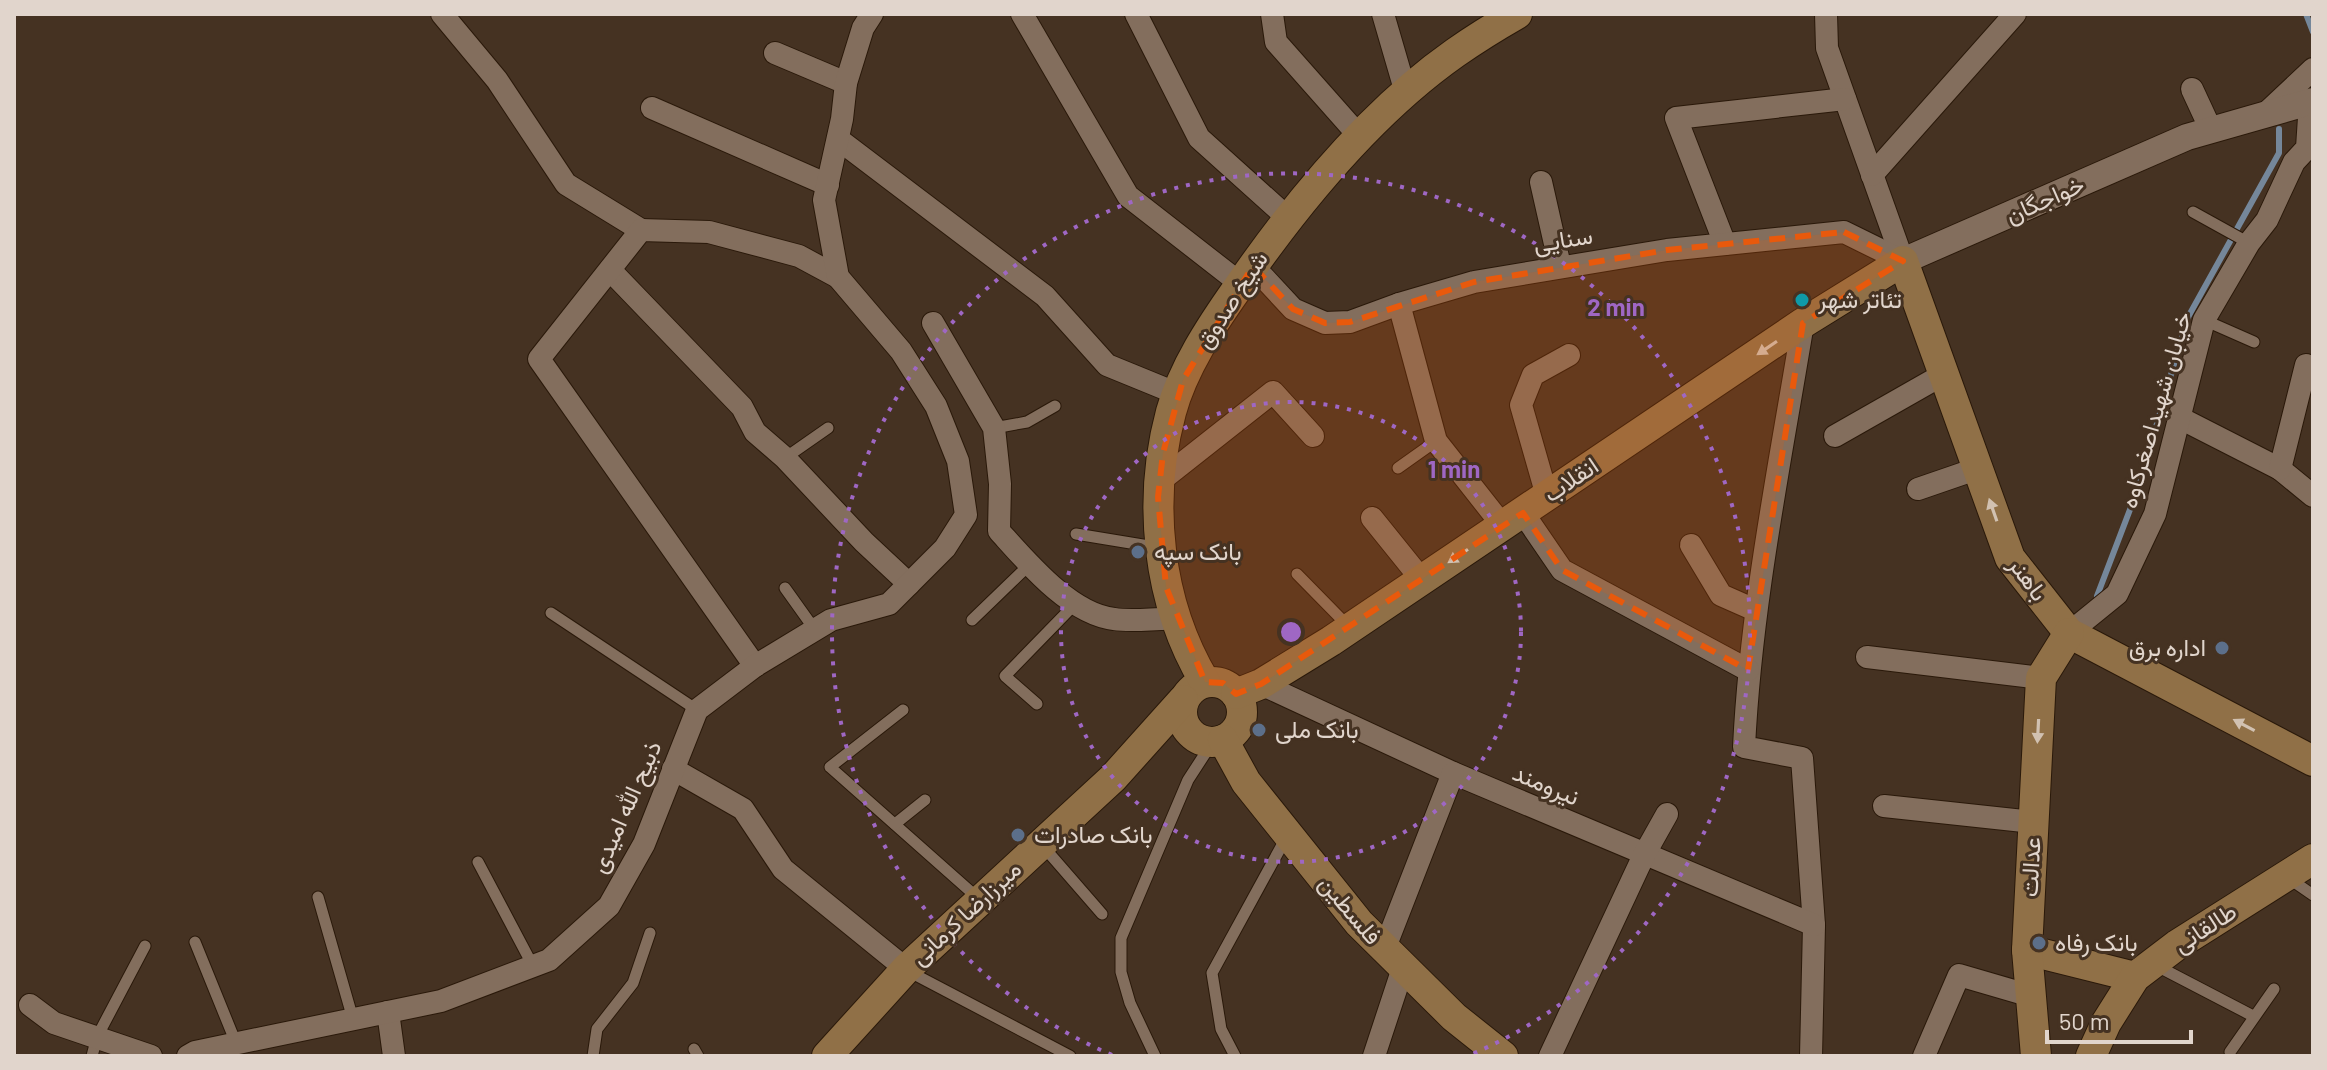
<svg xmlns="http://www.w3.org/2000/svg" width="2327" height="1070" font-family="Barlow,Vazirmatn,sans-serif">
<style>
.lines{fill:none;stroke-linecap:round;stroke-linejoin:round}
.stream{stroke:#75879a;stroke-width:6}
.service-casing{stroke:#2a190a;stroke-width:13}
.minor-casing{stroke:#2a190a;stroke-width:24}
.tertiary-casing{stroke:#2a190a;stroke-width:28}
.secondary-casing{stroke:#2a190a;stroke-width:32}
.service{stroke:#836e5d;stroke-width:11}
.minor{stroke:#836e5d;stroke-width:22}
.tertiary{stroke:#836e5d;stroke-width:26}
.secondary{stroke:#907047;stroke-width:30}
.oneway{fill:#d1c1b1}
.marked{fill:#e8590c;fill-opacity:0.2;stroke:#e8590c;stroke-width:6;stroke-dasharray:16 10;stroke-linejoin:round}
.ring{fill:none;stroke:#9f67c4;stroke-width:4;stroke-dasharray:4 8}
.culture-dot{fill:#0f9aa8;stroke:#453222;stroke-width:3}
.service-dot{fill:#5c6f8a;stroke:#453222;stroke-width:3}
.labels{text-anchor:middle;stroke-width:6;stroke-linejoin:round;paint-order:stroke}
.street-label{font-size:24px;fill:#e1d5cc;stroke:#453222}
.poi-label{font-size:24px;fill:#e1d5cc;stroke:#453222;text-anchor:start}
.centre{fill:#9f67c4;stroke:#453222;stroke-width:4}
.ring-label{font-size:24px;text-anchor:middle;font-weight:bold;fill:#9f67c4;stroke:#453222;stroke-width:6;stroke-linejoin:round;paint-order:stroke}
</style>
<rect width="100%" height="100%" fill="#453222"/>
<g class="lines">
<g class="stream">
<path d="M2306,14L2313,32"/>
<path d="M2097,596L2139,486L2187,319L2279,153V129"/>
</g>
<defs>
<g id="service">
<path d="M2193,212L2249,243"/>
<path d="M2204,320L2254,342"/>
<path d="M994,428L1027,422L1055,406"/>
<path d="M785,458L828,428"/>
<path d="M1398,468L1436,441"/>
<path d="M1076,534L1161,548"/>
<path d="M1297,574L1350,628"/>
<path d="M785,588L815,630"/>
<path d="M551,613L697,710"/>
<path d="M972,620L1029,565"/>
<path d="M1037,704L1005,676L1075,604"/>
<path d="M903,710L830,767L979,899"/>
<path d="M895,824L925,800"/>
<path d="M1042,845L1102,914"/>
<path d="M478,862L533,966"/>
<path d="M2287,877L2313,895"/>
<path d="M318,897L353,1019"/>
<path d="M195,942L236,1043"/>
<path d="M2157,966L2253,1016"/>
<path d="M908,971L1070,1056"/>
<path d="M694,1049L698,1056"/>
<path d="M2230,1052L2274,989"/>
<path d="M92,1056L97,1037L145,946"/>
<path d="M593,1056L597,1029L633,983L650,933"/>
<path d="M1155,1056L1130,1003L1121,972V938L1188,780L1212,743"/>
<path d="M1235,1056L1221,1029L1212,973L1287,836"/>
</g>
<g id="minor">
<path d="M442,14L497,80L566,184L641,230"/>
<path d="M1022,14L1128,196L1241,284"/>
<path d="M1136,14L1199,138L1289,219"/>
<path d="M1272,14L1276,42L1361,138"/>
<path d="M1383,14L1406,93"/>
<path d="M1826,14L1827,48L1903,261"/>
<path d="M775,53L846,83"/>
<path d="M2192,89L2211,130"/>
<path d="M652,108L828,185"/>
<path d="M2264,115L2313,69"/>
<path d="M838,139L1045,296L1107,365L1178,394"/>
<path d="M1872,175L2015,14"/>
<path d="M1541,182L1560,266"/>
<path d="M1725,244L1676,118L1845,99"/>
<path d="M1253,266L1293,309L1325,323L1350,322L1399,304L1474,282L1667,250L1844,232L1903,261"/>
<path d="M610,270L742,407L755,432L785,458L864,542L909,584"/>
<path d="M1399,304L1436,441L1503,526"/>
<path d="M933,323L994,428L1000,484L999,531C1027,562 1070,614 1114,619C1134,622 1156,618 1176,619"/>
<path d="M1803,323C1780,464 1751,604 1744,747L1802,758L1814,925L1811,1056"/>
<path d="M2180,418L2280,469L2313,496"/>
<path d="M1835,436L1944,374"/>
<path d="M2280,469L2306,365"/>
<path d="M1160,481L1273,392L1313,436"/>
<path d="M1918,489L1979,468"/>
<path d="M1547,496L1521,405L1533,375L1569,355"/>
<path d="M1523,513L1562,570L1748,670"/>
<path d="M1372,518L1422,580"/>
<path d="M1691,545L1721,595L1755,610"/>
<path d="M2069,633L2117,594L2155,514L2204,320L2249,243L2267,220L2294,162L2307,148L2310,102"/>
<path d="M1867,657L2041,678"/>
<path d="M755,666L539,359L641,230L709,232L799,256L838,277"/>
<path d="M1261,684L1453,773L1814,925"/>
<path d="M673,769L743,809L783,869L906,969"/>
<path d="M1884,806L2033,822"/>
<path d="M1384,950L1453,773"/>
<path d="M30,1005L54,1023L151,1056"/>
<path d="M388,1012L394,1056"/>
<path d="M188,1056L195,1052L441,1001L549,960L609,906L644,844L697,710L755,666L831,620L889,604L945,548L966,515L958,461L936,406L901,351L838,277L824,200L842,119L846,83L863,28L872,14"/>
<path d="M1374,1056L1403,968"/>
<path d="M1550,1056L1644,855L1667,814"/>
<path d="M1924,1056L1959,975L2031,996"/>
</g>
<path id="tertiary" d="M1903,261L2187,137L2313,101"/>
<g id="secondary">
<circle cx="1212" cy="712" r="30"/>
<path d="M1205,682C1157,602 1147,501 1171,412C1183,368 1211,326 1237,289C1295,205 1371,112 1455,53C1475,39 1496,26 1517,14"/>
<path d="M1236,694L1261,684L1331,641L1803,323L1903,261L2010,558L2069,633L2313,761"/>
<path d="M1223,740L1246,782L1359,923L1454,1017L1503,1056"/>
<path d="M2027,950L2135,977"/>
<path d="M827,1056L906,969L1113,778L1183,700"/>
<path d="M2036,1056L2027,950L2041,678L2069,633"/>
<path d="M2091,1056L2106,1023L2135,977L2177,945L2313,859"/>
</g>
</defs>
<use href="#service" class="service-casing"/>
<use href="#minor" class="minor-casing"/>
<use href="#tertiary" class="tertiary-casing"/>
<use href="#secondary" class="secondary-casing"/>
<use href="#service" class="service"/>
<use href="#minor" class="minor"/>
<use href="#tertiary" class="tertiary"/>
<use href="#secondary" class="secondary"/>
</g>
<defs><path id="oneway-solid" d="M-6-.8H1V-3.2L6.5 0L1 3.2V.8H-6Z" transform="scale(2)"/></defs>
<g class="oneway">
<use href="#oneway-solid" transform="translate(1767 348) rotate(146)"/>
<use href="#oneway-solid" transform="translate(1993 510) rotate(-109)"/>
<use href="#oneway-solid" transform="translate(1458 556) rotate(146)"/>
<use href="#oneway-solid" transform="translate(2244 725) rotate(-152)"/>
<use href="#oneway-solid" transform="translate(2038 731) rotate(93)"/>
</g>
<path class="marked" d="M1844,232L1903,261L1803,323L1748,670L1562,570L1523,513L1261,684L1236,694L1223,683L1205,682L1166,587L1158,497L1163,453L1183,380L1253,266L1293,309L1325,323L1350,322L1474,282L1667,250Z"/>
<g class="ring">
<circle cx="1291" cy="632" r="230"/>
<path d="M1112 1055A459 459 0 1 1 1470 1055"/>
</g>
<circle class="culture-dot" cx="1802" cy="300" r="8"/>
<g class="service-dot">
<circle cx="1138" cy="552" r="8"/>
<circle cx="2222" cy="648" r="8"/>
<circle cx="1259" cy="730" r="8"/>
<circle cx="1018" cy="835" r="8"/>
<circle cx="2039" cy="943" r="8"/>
</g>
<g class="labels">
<g class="street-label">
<text transform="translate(2045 200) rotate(-24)" y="8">خواجگان</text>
<text transform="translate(1563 240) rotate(-9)" y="8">سنایی</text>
<text transform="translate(1232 300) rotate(-57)" y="8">شیخ صدوق</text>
<text transform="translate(2156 410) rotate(-74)" y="8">خیابان شهیداصغرکاوه</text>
<text transform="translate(1571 480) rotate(-34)" y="8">انقلاب</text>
<text transform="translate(2028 579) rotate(54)" y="8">باهنر</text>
<text transform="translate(1546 785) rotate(23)" y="8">نیرومند</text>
<text transform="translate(626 807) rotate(-66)" y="8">ذبیح الله امیدی</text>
<text transform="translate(2031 867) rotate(-87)" y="8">عدالت</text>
<text transform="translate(1350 910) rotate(50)" y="8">فلسطین</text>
<text transform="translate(966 913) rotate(-43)" y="8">میرزارضا کرمانی</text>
<text transform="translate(2205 928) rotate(-33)" y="8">طالقانی</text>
</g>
<g class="poi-label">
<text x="1818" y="308">تئاتر شهر</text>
<text x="1154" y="560">بانک سپه</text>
<text x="2206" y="656" text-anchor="end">اداره برق</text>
<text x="1275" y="738">بانک ملی</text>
<text x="1034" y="843">بانک صادرات</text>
<text x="2055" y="951">بانک رفاه</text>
</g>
</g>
<circle cx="1291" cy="632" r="12" class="centre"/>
<g class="ring-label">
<text x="1616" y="316">2 min</text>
<text x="1454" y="478">1 min</text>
</g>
<rect width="2327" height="1070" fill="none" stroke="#e1d5cc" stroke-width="32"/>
<path d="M2047 1030v12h144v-12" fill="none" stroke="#e1d5cc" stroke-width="4"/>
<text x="2059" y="1030" font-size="24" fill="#e1d5cc" stroke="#453222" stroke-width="6" paint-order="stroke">50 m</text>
</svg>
